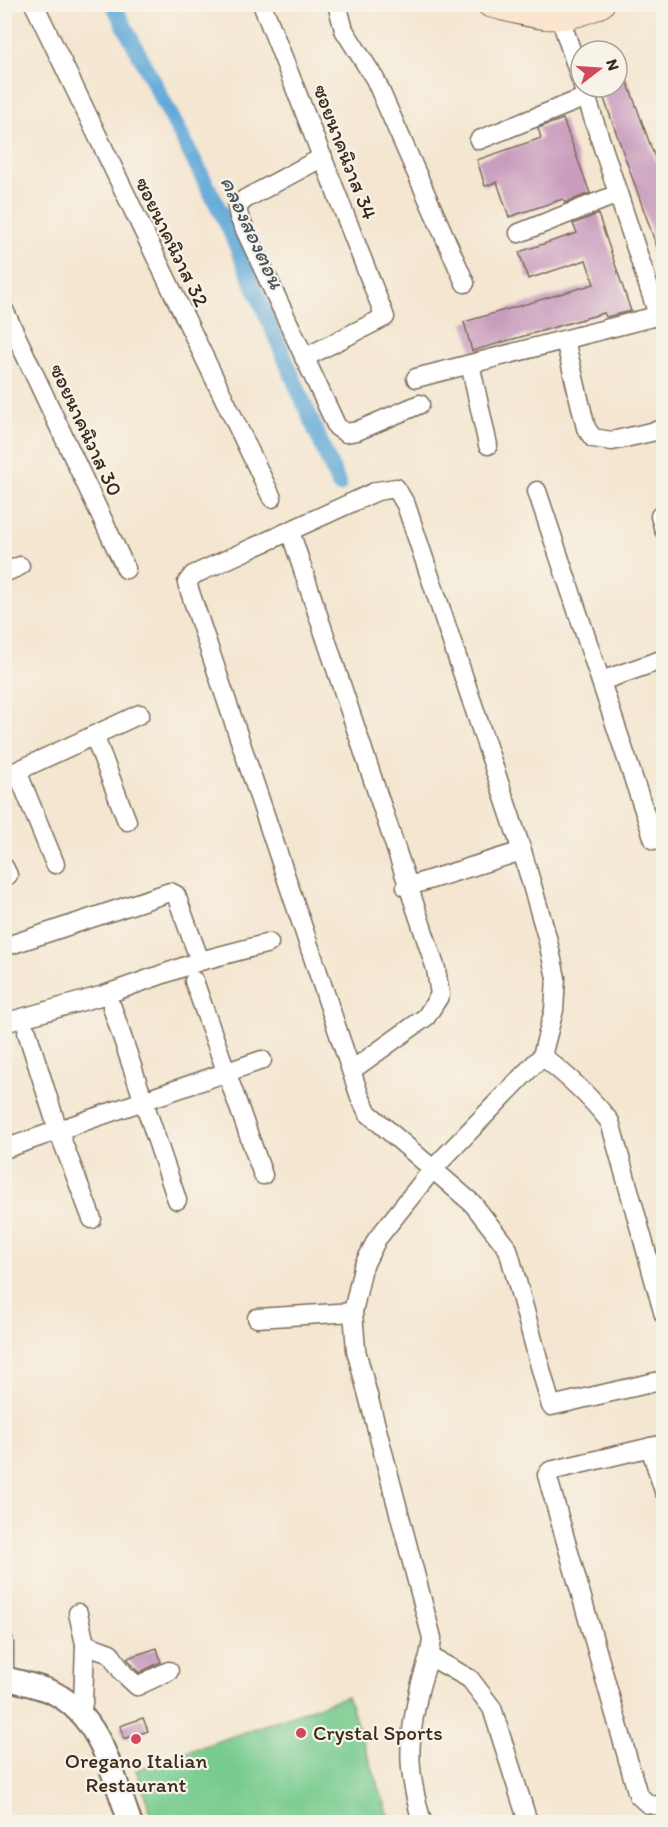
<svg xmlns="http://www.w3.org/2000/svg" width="668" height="1827" font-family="Itim,'Playpen Sans Thai',sans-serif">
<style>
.green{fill:#77cb8e;stroke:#597a56;stroke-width:1.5}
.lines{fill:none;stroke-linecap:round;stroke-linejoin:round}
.canal{stroke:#60a9d8;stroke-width:16}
.building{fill:#c99cbd}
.minor-casing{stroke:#7c6c5c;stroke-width:21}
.tertiary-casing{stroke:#7c6c5c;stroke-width:26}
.secondary-casing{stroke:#7c6c5c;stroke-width:28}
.minor{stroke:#fff;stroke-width:18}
.tertiary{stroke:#fff;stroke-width:22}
.secondary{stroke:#fbe5cf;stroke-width:26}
.poi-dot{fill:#d1495b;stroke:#f7f3e8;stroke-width:2}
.labels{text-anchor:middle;stroke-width:4.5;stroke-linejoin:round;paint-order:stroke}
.street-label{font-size:21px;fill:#3b2a1e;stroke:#f7f3e8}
.poi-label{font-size:21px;fill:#3b2a1e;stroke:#f7f3e8;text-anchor:start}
.water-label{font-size:22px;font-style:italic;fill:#48565f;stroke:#f7f3e8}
</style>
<rect width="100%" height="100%" fill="#f7f3e8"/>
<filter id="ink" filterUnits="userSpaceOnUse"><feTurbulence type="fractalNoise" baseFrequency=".0167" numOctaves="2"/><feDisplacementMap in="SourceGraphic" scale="12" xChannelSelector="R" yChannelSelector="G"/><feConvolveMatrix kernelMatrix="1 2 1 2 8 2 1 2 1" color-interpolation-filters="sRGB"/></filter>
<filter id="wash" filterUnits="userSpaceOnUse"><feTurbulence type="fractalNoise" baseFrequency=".008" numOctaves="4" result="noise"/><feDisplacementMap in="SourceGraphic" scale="24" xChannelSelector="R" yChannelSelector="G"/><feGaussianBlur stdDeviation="1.35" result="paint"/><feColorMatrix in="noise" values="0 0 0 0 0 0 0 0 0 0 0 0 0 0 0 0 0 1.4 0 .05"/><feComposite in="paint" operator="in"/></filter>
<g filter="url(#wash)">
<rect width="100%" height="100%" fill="#f4e6d0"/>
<path class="green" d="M347,1696L391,1822H154L136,1770Z"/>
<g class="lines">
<path class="canal" d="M113,4L228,226L339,485"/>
</g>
<g id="blocks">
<g class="building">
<path d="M617,53L663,180V264L601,90L617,87Z"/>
<path d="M563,119L590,193L565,203L563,199L509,217L497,182L485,186L477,160L541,138L538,128Z"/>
<path d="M598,214L631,311L606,317L604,313L472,351L464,322L594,284L586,260L528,279L519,252L577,233L573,224Z"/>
<path d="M157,1648L161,1662L139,1673L127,1658Z"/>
<path d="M143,1718L148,1731L124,1739L120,1726Z"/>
</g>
</g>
</g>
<g filter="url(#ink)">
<use href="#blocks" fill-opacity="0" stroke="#7c6c5c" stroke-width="1.5"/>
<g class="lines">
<defs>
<g id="minor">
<path d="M34,4L272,498"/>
<path d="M262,4L385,317L304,358"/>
<path d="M337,4L344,30L375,79L465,283"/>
<path d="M556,5L581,80"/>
<path d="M583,87L658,315"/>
<path d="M479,140L586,97"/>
<path d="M323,157L245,199L237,207L239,217L337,427L346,433L357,431L420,404"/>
<path d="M519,233L618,194"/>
<path d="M4,310L126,569"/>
<path d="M565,340L586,428L593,438L612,441L664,429"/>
<path d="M470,364L488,445"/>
<path d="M416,378L664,314"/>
<path d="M537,491L654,840"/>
<path d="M660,516L664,530"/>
<path d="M290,531L436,969L440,995L426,1017L352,1070"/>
<path d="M4,573L20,566"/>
<path d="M601,681L664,659"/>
<path d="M94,735L127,821"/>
<path d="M17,771L55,864"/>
<path d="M4,777L140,714"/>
<path d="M4,867L8,875"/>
<path d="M406,887L522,851"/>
<path d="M4,947L170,892L176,895L200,961L104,995L4,1023"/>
<path d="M200,961L269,943"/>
<path d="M194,981L263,1175"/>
<path d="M112,1007L177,1200"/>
<path d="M27,1032L58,1130L92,1219"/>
<path d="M542,1056C568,1076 590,1096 610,1122L664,1315"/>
<path d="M4,1149L262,1060"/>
<path d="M257,1318L353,1312"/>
<path d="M664,1444L550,1471L547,1475L638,1795L648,1804L664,1807"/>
<path d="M650,1447L664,1491"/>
<path d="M78,1613L85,1644L83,1703L81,1712"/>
<path d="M4,1642V1671"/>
<path d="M85,1644L110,1653L123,1673L137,1686L169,1671"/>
<path d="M431,1657L470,1679L492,1708L528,1822"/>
<path d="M422,1822C407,1770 407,1745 419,1691C423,1673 431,1657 432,1638L356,1350L353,1312L363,1267L377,1239L432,1170L542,1056L554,1010L556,978L547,937L522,851L406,505L396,488L377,491L193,575L187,583L360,1097L368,1113L473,1204L508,1249L551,1406L664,1380"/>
</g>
<path id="tertiary" d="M4,1678C20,1682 39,1686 54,1693C101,1717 113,1776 130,1822"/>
<path id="secondary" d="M490,4C531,14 560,26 601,4"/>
</defs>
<use href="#minor" class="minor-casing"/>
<use href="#tertiary" class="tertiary-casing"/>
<use href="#secondary" class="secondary-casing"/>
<use href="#minor" class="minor"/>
<use href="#tertiary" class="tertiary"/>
<use href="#secondary" class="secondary"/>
</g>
</g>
<g class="poi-dot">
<circle cx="301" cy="1733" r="6"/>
<circle cx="136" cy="1739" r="6"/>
</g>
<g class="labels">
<g class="street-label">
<text transform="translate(345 152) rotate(69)" y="7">ซอยนาคนิวาส 34</text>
<text transform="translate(172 242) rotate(64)" y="7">ซอยนาคนิวาส 32</text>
<text transform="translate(86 430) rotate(65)" y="7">ซอยนาคนิวาส 30</text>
</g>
<g class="poi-label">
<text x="313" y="1740">Crystal Sports</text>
<text x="136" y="1768" text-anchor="middle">Oregano Italian<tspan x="136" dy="24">Restaurant</tspan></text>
</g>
<g class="water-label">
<text transform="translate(253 232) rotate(65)" y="8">คลองสองตอน</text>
</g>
</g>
<rect width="668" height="1827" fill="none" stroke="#f7f3e8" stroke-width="24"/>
<g transform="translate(599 69) rotate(73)"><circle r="28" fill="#f7f3e8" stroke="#aca397" stroke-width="1.5"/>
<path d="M0-4.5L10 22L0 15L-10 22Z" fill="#d1495b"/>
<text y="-9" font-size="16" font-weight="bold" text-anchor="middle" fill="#3b2a1e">N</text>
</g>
</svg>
